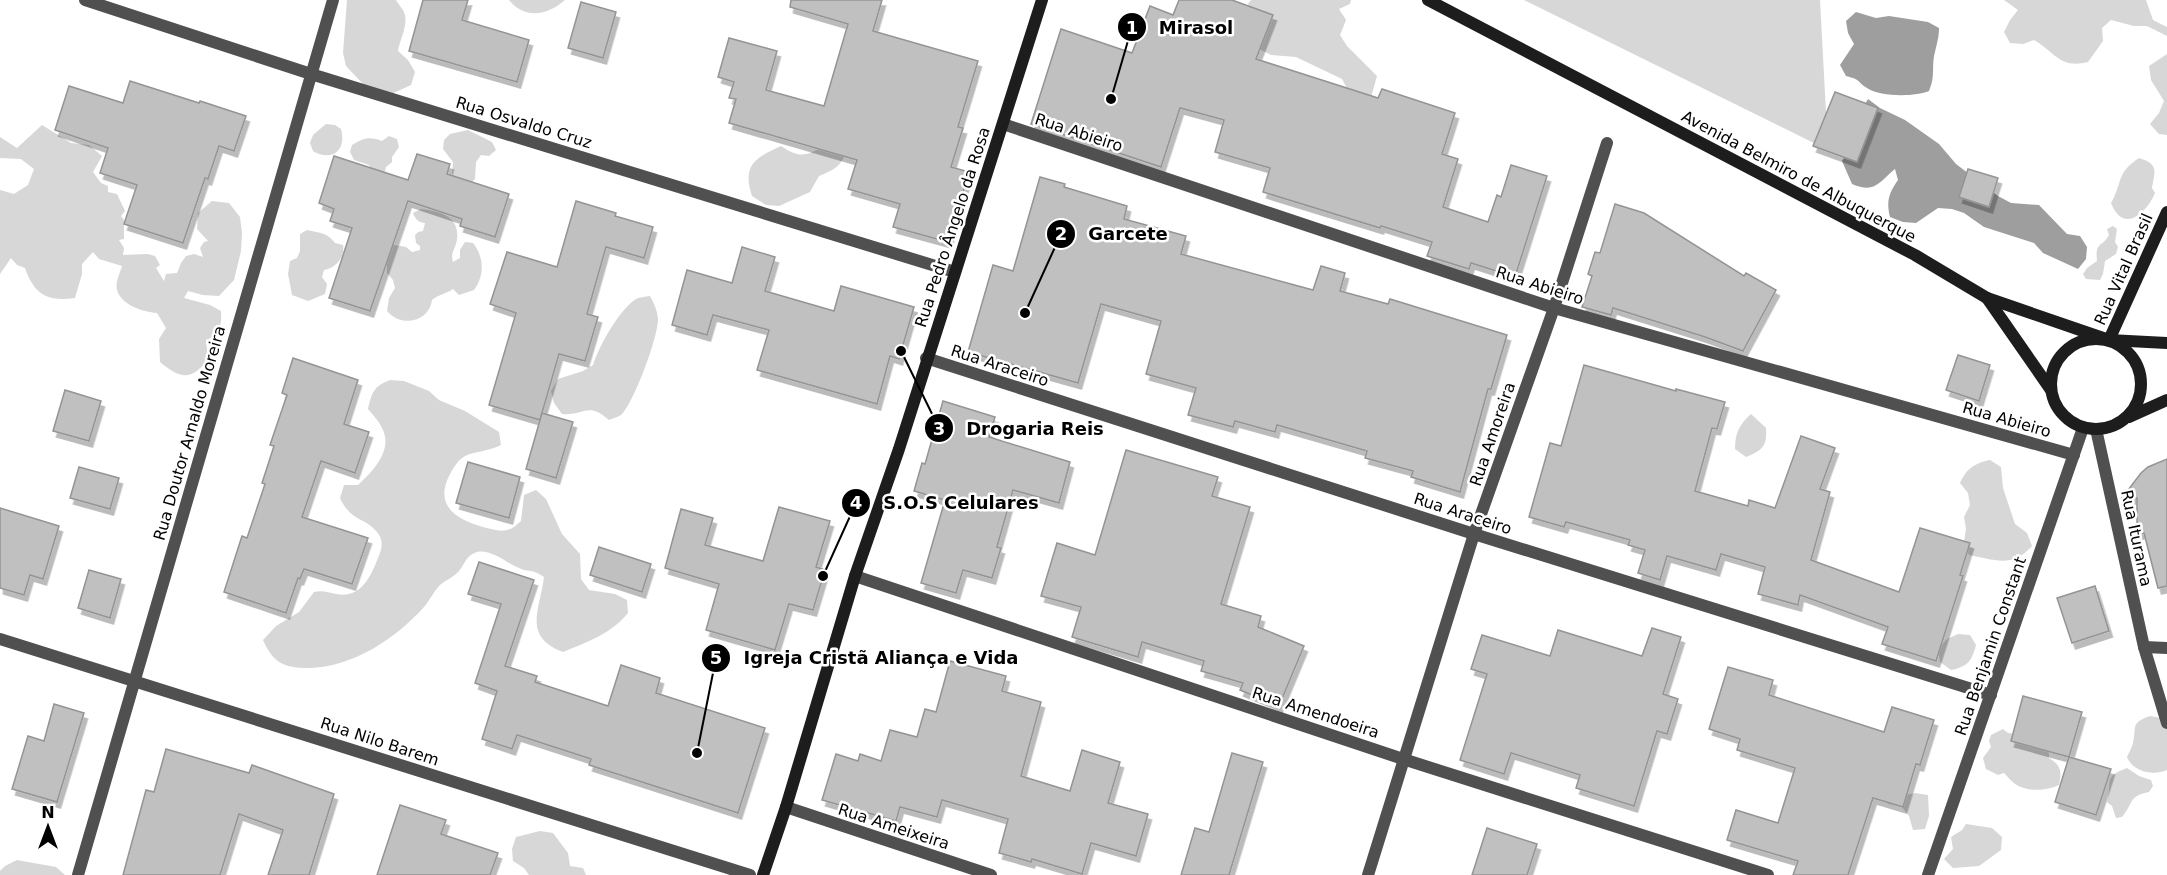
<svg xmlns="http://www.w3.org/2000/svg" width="2167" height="875" font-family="'DejaVu Sans',sans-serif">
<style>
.green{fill:#d7d7d7}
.water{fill:#9e9e9e}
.building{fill:#c0c0c0;stroke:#949494;stroke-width:1.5;filter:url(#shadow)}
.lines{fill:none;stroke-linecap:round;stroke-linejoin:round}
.minor{stroke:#505050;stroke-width:12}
.tertiary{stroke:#505050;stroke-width:12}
.secondary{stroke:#1d1d1d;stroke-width:12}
.labels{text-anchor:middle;stroke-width:5;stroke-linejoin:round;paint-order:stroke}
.street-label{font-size:16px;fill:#000;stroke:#fff}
.leader{fill:none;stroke:#000;stroke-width:2}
.callout-dot{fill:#000;stroke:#fff;stroke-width:2}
.mark-label{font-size:18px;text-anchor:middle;font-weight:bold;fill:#fff}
.callout-label{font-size:18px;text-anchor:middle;font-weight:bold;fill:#000;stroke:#fff;stroke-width:5;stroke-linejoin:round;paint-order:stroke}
</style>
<defs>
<filter id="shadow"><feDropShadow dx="3.5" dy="6" stdDeviation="0" flood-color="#0004"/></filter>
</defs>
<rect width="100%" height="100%" fill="#fff"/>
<g class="green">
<path d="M347,0H396C398,4 402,8 404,12C409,24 400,39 398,51L408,60L415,72L411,85L387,96L364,85L346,66L343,53Z"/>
<path d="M509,0H565C548,15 525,20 509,0Z"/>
<path d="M1251,0H1351L1350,4L1339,9L1346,20L1340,35L1347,46L1377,76L1370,101L1348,90L1342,79L1296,57L1271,55L1259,49L1254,14L1248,4Z"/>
<path d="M1524,0H1820L1828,150Z"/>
<path d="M2004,0H2146L2153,20L2167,27V36L2147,26H2134L2111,20L2102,28L2103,41L2088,62C2060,69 2056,53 2034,40L2023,44L2010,43L2004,32L2010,20L2018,10Z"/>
<path d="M2167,54V135L2159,134L2150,124L2159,113L2164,101L2151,80L2149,66Z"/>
<path d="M326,124L335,125L341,129C347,151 331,162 313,151L310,143L313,135Z"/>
<path d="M42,125L71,143L89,145L102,156L93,172L101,183L108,186V192L117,194L125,211L121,216L124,220V239L119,240L124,248L123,255L148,254L155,256L160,265L156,268L164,281L166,274L177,273L181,263L186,256L194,254L203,257L200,248L204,242L208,241L197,229L198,213L212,201L229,203L240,217L242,233L241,251L234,280L219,296L203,295L188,291L184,298L210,305L221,311C222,325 220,335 206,340L208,359C192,381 180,379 160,362L159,339L166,328L157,313C143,312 121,305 117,290C115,282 120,273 122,266L99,259L93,252L82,264V274L75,298C47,302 34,294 25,268L17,265L11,258L0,274V190L14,194L28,185L34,169L21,159L0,158V137L17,148Z"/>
<path d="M468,130L492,142L496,150L489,156L481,155L476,162L475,179L469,185L455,187L452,175L453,162L443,149L444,140L450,134Z"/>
<path d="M389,136L397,139L399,147L392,157V162L386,167L384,175L373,172L369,165L354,160L350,152L352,145C363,138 370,136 382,141Z"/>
<path d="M825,145L847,147C844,164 835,170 819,176L810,192L779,206L766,205L752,196C742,166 754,158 781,146C799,158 806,157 825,145Z"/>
<path d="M2139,158C2159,164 2155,171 2152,188L2155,193C2146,214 2123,234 2111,203C2123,182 2116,173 2139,158Z"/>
<path d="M421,209C439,211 460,216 457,239C456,249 450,252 453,262L460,258V250L465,242L473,243C484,257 485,275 474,290L459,295L453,289C446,294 439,294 432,300C429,322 401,328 387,311L389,298L395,288L393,280L387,273V265L380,260L388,244L406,247L412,252L420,250V246L416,243L415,235L418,232L423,231L425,223C419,223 415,219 413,213Z"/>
<path d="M2113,226L2117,229L2115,242L2118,247L2116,254L2105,261L2103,274L2100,280L2086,279L2083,274L2087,268L2097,261C2095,241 2102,248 2109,235L2107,229Z"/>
<path d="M307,230C319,233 327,232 335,243L343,245C345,257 336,268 324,270L322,277L327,284L325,294L308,301L292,295L288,274L290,261L297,258L300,251V234Z"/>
<path d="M650,296C654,303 657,310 658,318C659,335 634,402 622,414C619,417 613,418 609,420C587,401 585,416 562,414L554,403L551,391L558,379L583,371L593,365C599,346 619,310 636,299C640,297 645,297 650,296Z"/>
<path d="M390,380L404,381L429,391L439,400L465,411L499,432L501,445C490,451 476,451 465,456C458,460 454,467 450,474C434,504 454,519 483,527C492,529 501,533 510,529C514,528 518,523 521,521L524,495L536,490L546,499L562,534L580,554L581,579L589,590L615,594L627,600L628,613C611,634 587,642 563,652C522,636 540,610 544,577C531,568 530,573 519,568C506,563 492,549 477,552C466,555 465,564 459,571C454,577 446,580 440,585C434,591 430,600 424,607C395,639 353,667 309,668C284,668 273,663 263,640L276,626L299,612L314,592C323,590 327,592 336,594C361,599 371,576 378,558C382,549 384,540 377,532C365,517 351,522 340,498L344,485H358C372,472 394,450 382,428C379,421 373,415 368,409C372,392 374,386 390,380Z"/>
<path d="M1751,414L1766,428C1767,446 1763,450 1746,457L1735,449C1735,433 1739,425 1751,414Z"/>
<path d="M1990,460L2001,467L2003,488L2015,524L2027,533L2032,546C2013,568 1995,560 1969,555L1964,542L1966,529L1964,517L1970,505L1968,493L1960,483C1967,468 1975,463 1990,460Z"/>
<path d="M1958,634L1970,635L1976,645C1972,661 1967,667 1951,670L1940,662L1938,649L1947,639Z"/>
<path d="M2150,716L2167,719V770C2153,776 2133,772 2127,757C2129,752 2132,748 2133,743C2137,726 2130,723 2150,716Z"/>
<path d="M2003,729L2008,733L2027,736L2049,750V758C2061,765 2062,772 2059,785C2047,791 2026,792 2015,784C2011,781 2008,777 2004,773L1998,775L1986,769L1983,758L1991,747L1989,741L1991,735Z"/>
<path d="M2127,768L2139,776L2151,780L2153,786L2149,792C2128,796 2134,803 2122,817L2116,818L2112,806L2107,802C2113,782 2102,777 2127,768Z"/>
<path d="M1880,793L1901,796L1915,793L1928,795L1929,816L1925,829L1913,830L1909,816L1901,806L1888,804Z"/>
<path d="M1966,824L1992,828L2002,837L2001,850L1979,866L1953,868L1944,859L1953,849L1951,837L1962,830Z"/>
<path d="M540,831L553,833L568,853L570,866L583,868L586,875H529L524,868L513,861L512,849L516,837Z"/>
<path d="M17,860L56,867L65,875H0V871L5,866Z"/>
</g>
<g class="water">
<path d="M1856,12L1876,18L1889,16L1928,22L1939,28C1939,37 1937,43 1935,52C1931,66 1936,75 1929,91C1915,97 1880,97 1867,88C1856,81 1862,80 1846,76L1840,65L1854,44L1848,33L1846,21Z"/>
<path d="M1868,99L1880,108L1905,120L1939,144L1956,164L1998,196L2011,203L2039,205L2067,234L2080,236L2087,247L2086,259L2078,269L2043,253L2034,243L1984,227L1964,213L1952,209L1938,208L1916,223L1903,222L1890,217C1886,201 1889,193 1898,180L1895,169C1879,182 1875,194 1852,184L1842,161C1855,142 1856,118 1868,99Z"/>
</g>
<g class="building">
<path d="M423,0H468L462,20L529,40L517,82L409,51Z"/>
<path d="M791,0H882L873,31L978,61L958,127L963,128L951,167L969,172L948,242L893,227L900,204L848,189L857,160L729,123L736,99L729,98L734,82L718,77L729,38L777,51L766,90L824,106L848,24L790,7Z"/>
<path d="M1179,0H1232L1273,15L1256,59L1378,98L1382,89L1455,113L1442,154L1458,159L1443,207L1488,222L1497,195L1501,197L1511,165L1547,176L1515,277L1471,263L1469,269L1427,256L1432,242L1381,226L1380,228L1263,192L1270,168L1215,152L1224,120L1180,108L1161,167L1031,124L1061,29L1132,53L1150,6L1173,15Z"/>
<path d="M581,2L616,12L603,58L568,48Z"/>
<path d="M130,81L199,103L200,101L246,116L234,151L219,146L208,179L205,178L183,243L124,224L137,185L100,173L108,148L55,130L69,86L123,103Z"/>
<path d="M1835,92L1878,108L1857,162L1813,146Z"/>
<path d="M417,154L450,164L447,174L509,194L495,237L460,226L462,219L408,201L370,311L329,298L352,228L330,221L334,209L319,203L334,156L408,180Z"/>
<path d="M1968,169L1998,178L1989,207L1959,197Z"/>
<path d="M1040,177L1065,184L1064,187L1127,206L1124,219L1186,236L1181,254L1313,290L1321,266L1345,273L1340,291L1388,304L1390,299L1507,335L1491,389H1488L1460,492L1411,477L1413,471L1365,458L1367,451L1277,425L1275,432L1235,421L1233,427L1188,415L1196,388L1146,374L1161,321L1101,304L1078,383L968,352L993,265L1013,271Z"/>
<path d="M576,201L616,213L615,216L653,227L644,258L606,247L587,314L598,317L585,361L559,354L540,420L489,405L516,313L490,304L507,252L557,267Z"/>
<path d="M1615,204L1644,213L1744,276L1746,273L1776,290L1743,351L1705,337L1613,308L1611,315L1582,307L1592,276L1588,274L1595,252L1600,253Z"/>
<path d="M742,247L775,257L765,291L834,311L841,286L914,307L899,359L890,356L877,404L757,370L769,330L713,315L707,335L672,325L687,270L732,283Z"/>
<path d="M1958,355L1990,365L1979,401L1946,390Z"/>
<path d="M293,358L358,380L344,424L369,432L355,473L321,461L302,517L368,538L352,584L304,569L300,579L298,578L286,613L224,592L242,536L247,538L265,484L262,483L274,446L270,445L287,395L282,393Z"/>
<path d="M1584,365L1676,391V389L1725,402L1717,429L1712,428L1695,491L1748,506L1749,500L1775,508L1801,436L1835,448L1820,489L1830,492L1811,560L1899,592L1920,528L1970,543L1960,575L1963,576L1936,661L1882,644L1888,627L1800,595L1798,605L1758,594L1765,567L1721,554L1716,570L1667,556L1660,580L1638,573L1645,550L1628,545L1630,540L1566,522L1564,527L1529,517L1550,443L1561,446Z"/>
<path d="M65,390L101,401L89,441L53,431Z"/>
<path d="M943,401L995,417L989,437L1070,462L1059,503L1013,490L997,547L1001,548L992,578L963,570L956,593L921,583L945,500L914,491L922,463L925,464Z"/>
<path d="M542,413L573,422L556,478L526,469Z"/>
<path d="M1126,450L1218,477L1212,496L1250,507L1221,604L1261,616L1258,627L1304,646L1279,706L1240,690L1243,683L1201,671L1204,661L1142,642L1138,657L1072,637L1081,607L1041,596L1057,543L1095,555Z"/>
<path d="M2167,459V586L2158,588L2144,533H2137V498H2122L2141,473L2148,467Z"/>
<path d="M468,462L520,477L509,518L456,503Z"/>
<path d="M79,467L119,478L110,509L70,498Z"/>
<path d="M779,507L830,521L816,567L825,570L813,610L789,604L775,650L706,630L719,584L665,568L681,509L713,518L705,545L763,561Z"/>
<path d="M0,508L59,526L43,579L30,575L24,595L0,588Z"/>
<path d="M599,547L651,564L642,592L590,575Z"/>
<path d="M479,562L534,580L505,666L537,676L535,682L608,706L621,665L660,678L656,693L765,728L738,813L589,765L591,759L517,735L512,749L482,739L497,691L475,683L501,604L468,594Z"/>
<path d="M89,570L121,579L110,618L78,608Z"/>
<path d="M2095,586L2109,631L2072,643L2057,598Z"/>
<path d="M1652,628L1681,637L1663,694L1678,699L1667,734L1657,731L1634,806L1576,788L1580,775L1511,753L1504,774L1460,760L1487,674L1471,669L1482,635L1550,656L1558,630L1642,656Z"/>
<path d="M950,661L1006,676L1002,691L1041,702L1021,776L1070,791L1082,750L1120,762L1108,803L1148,814L1136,856L1091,843L1082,874L1032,859L1031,862L999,853L1008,819L942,800L937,817L900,807L896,821L822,800L836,754L858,761L860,754L881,761L890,730L917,737L925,709L936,712Z"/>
<path d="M1728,667L1773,680L1769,695L1884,732L1892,707L1934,720L1920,765L1916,764L1903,807L1873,798L1848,875H1793L1798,861L1727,840L1736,810L1778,823L1795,768L1737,750L1740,739L1709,729Z"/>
<path d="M2023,696L2082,712L2069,757L2011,741Z"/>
<path d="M54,704L84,713L57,802L12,789L28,736L44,741Z"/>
<path d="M166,749L249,773L252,765L334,794L309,875H268L283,830L239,814L220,875H123L146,790L154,792Z"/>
<path d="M1232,753L1263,762L1229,875H1181L1195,828L1209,832Z"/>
<path d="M2069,757L2111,769L2096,815L2055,802Z"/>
<path d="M400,805L446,820L441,834L498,853L490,875H377Z"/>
<path d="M1487,828L1537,844L1527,875H1472Z"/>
</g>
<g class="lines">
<g class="minor">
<path d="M85,0L311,74L955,272"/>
<path d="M1003,124L1554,308L2074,455"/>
<path d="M926,358L1474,534L1991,695"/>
<path d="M855,576L1403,759L1768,875"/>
<path d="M0,639L750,875"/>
<path d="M2144,647L2167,648"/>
<path d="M786,807L991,875"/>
<path d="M78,875L333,0"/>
<path d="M1368,875L1474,534L1554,308L1607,143"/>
</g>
<g class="tertiary">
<path d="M2096,429L2144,647L2167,723"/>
<path d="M1928,875L2083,428"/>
</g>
<g class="secondary">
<path d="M1428,0L1915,255L1987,298L2109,340L2167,343"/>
<path d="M1987,298L2051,390"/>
<circle cx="2096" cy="384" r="45"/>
<path d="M2109,340L2167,212"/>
<path d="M2129,417L2167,400"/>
<path d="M763,875L786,807L855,576L899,449L1042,0"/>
</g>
</g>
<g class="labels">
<g class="street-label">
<text transform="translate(524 122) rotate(17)" y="6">Rua Osvaldo Cruz</text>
<text transform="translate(1079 132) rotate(18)" y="6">Rua Abieiro</text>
<text transform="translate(1799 176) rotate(28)" y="6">Avenida Belmiro de Albuquerque</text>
<text transform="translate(952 227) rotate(-72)" y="6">Rua Pedro Ângelo da Rosa</text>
<text transform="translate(2123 269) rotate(-66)" y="6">Rua Vital Brasil</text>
<text transform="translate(1540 285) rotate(18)" y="6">Rua Abieiro</text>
<text transform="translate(1000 365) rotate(18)" y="6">Rua Araceiro</text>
<text transform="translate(2007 419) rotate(16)" y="6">Rua Abieiro</text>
<text transform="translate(189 433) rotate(-74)" y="6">Rua Doutor Arnaldo Moreira</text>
<text transform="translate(1492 434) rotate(-71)" y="6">Rua Amoreira</text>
<text transform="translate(1463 513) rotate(18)" y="6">Rua Araceiro</text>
<text transform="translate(2137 538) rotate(78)" y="6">Rua Iturama</text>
<text transform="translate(1990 646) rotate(-71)" y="6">Rua Benjamin Constant</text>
<text transform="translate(1316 712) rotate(18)" y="6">Rua Amendoeira</text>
<text transform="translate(380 741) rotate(18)" y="6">Rua Nilo Barem</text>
<text transform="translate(894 826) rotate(18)" y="6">Rua Ameixeira</text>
</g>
</g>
<path class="leader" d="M1111 99L1132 27M1025 313L1061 234M901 351L939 428M823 576L856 503M697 753L716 658"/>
<g class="callout-dot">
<circle cx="1111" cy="99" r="6"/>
<circle cx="1025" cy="313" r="6"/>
<circle cx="901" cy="351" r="6"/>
<circle cx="823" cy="576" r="6"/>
<circle cx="697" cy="753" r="6"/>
<circle cx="1132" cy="27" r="15"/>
<circle cx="1061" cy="234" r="15"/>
<circle cx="939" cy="428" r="15"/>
<circle cx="856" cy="503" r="15"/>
<circle cx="716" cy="658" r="15"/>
</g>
<g class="mark-label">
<text x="1132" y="34">1</text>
<text x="1061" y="240">2</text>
<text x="939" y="435">3</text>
<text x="856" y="509">4</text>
<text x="716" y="664">5</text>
</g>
<g class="callout-label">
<text x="1196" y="34">Mirasol</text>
<text x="1128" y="240">Garcete</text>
<text x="1035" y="435">Drogaria Reis</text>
<text x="961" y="509">S.O.S Celulares</text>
<text x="881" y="664">Igreja Cristã Aliança e Vida</text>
</g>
<g transform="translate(48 827)" stroke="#ffffff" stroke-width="4.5" paint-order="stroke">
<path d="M0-4.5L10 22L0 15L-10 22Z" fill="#000000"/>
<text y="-9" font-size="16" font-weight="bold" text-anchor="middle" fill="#000000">N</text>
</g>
</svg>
